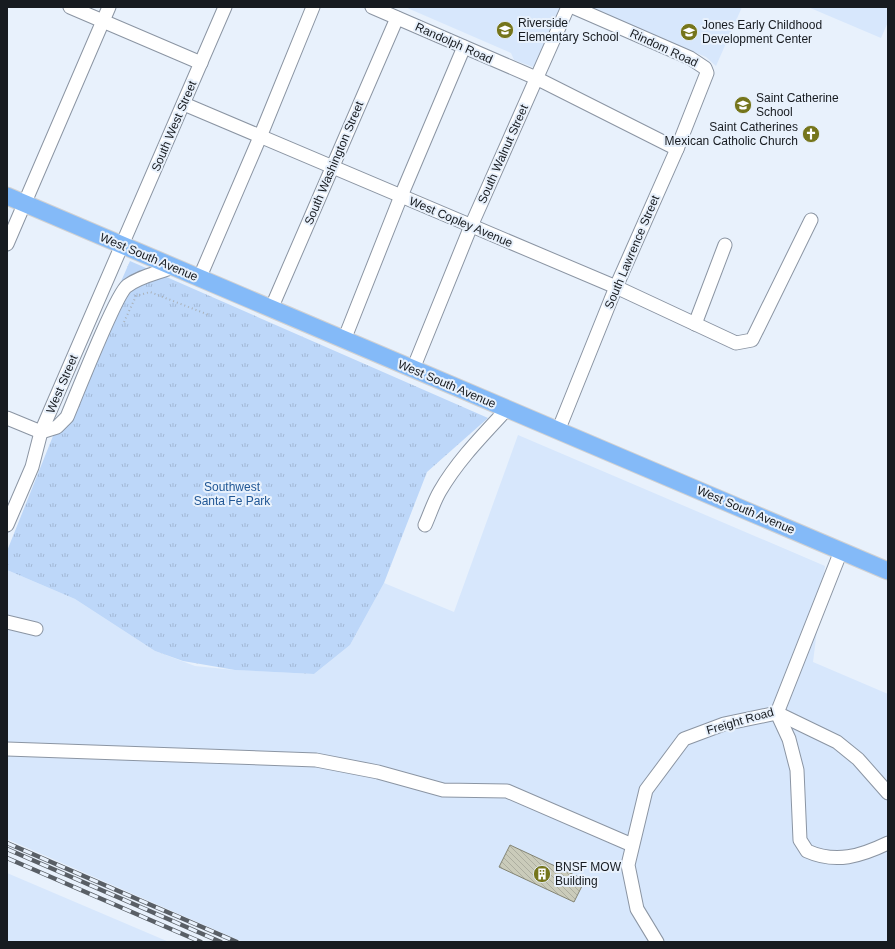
<svg xmlns="http://www.w3.org/2000/svg" width="895" height="949" font-family="Arial,sans-serif">
<style>
.built{fill:#d7e7fc}
.park{fill:url(#park-tufts)}
.building{fill:url(#building-back-hatch);stroke:#838474}
.lines{fill:none;stroke-linecap:round;stroke-linejoin:round}
.minor-casing{stroke:#8b95a3;stroke-width:15}
.major-casing{stroke:#d1d1d2;stroke-width:19}
.path{stroke:#a9b1ba;stroke-width:2;stroke-dasharray:1 3;stroke-linecap:butt}
.minor{stroke:#fff;stroke-width:13}
.major{stroke:#84baf8;stroke-width:17}
.rail-casing{stroke:#595f66;stroke-width:4.5}
.rail{stroke:#e8f1fc;stroke-width:3;stroke-dasharray:9;stroke-linecap:butt}
.labels{text-anchor:middle;stroke-width:4;stroke-linejoin:round;paint-order:stroke}
.poi-label{font-size:12px;fill:#171b20;stroke:#e8f1fc;text-anchor:start}
.street-label{font-size:12px;fill:#171b20;stroke:#e8f1fc}
.park-label{font-size:12px;fill:#215795;stroke:#e8f1fc}
</style>
<defs>
<pattern id="park-tufts" width="24" height="20" patternUnits="userSpaceOnUse"><rect width="24" height="20" fill="#bdd7f9"/><path d="M3 7l-1-3M5 7V3M7 7l1-3M15 17l-1-3M17 17v-4M19 17l1-3" fill="none" stroke="#a2b8d5"/></pattern>
<pattern id="building-back-hatch" width="6" height="6" patternUnits="userSpaceOnUse"><rect width="6" height="6" fill="#cacbba"/><path d="M-1 5l2 2M0 0l6 6M5-1l2 2" fill="none" stroke="#adaea0"/></pattern>
</defs>
<rect width="100%" height="100%" fill="#e8f1fc"/>
<g class="built">
<path d="M405,7H563L537,66L533,67L514,60L511,53Z"/>
<path d="M587,7H742L716,66L706,57Z"/>
<path d="M808,7H888V22L881,38Z"/>
<path d="M518,435L825,566L813,662L888,694V942H243L7,839V570L75,599L155,651L195,666L235,670L314,674L350,645L384,583L454,612Z"/>
<path d="M7,873L169,942H7Z"/>
</g>
<path class="park" d="M130,261L488,418L427,472L384,583L350,645L314,674L235,670L183,661L155,651L75,599L7,570V551L53,436Z"/>
<path class="building" d="M510,845L585,880L574,902L499,867Z"/>
<g class="lines">
<defs>
<g id="minor">
<path d="M70,7L201,63"/>
<path d="M372,7L536,78L677,149"/>
<path d="M184,104L616,287L736,343L752,340L811,220"/>
<path d="M7,244L109,7"/>
<path d="M199,279L260,137L313,7"/>
<path d="M271,309L397,18"/>
<path d="M695,324L725,245"/>
<path d="M344,340L401,196L464,47"/>
<path d="M413,369L471,226L568,7"/>
<path d="M7,418L41,432L57,427L67,417C75,398 116,294 127,286C140,276 158,273 173,267"/>
<path d="M558,431L616,287L677,149L707,73L705,68L690,58L573,7"/>
<path d="M7,525L32,467L41,432L225,7"/>
<path d="M425,525C430,514 434,501 440,491C458,460 483,435 507,409"/>
<path d="M7,622L36,629"/>
<path d="M777,713L789,739L797,770L800,840L807,851C836,864 861,856 888,843"/>
<path d="M777,713L841,551"/>
<path d="M777,713L837,742L858,759L888,793"/>
<path d="M7,749L316,760L378,772L443,790L507,791L632,845"/>
<path d="M657,942L637,909L628,865L646,790L684,739L724,724L777,713"/>
</g>
<path id="major" d="M7,196L888,571"/>
</defs>
<use href="#minor" class="minor-casing"/>
<use href="#major" class="major-casing"/>
<path class="path" d="M124,322L136,296L150,292L209,315"/>
<use href="#minor" class="minor"/>
<use href="#major" class="major"/>
<defs>
<g id="rail">
<path d="M7,843L237,942"/>
<path d="M7,849L221,942"/>
<path d="M7,858L201,942"/>
</g>
</defs>
<use href="#rail" class="rail-casing"/>
<use href="#rail" class="rail"/>
</g>
<defs>
<symbol id="school-disc" viewBox="-11 -11 22 22"><circle r="9.5" fill="#75751b" stroke="#e8f1fc"/><path d="M0-5L7-2L0 1L-7-2ZM-4 1L0 2.5L4 1V4Q0 6-4 4Z" fill="#fff"/></symbol>
<symbol id="church-disc" viewBox="-11 -11 22 22"><circle r="9.5" fill="#75751b" stroke="#e8f1fc"/><path d="M-1.2-6h2.4v3.5h3.3v2.4h-3.3V6h-2.4V-.1h-3.3v-2.4h3.3Z" fill="#fff"/></symbol>
<symbol id="building-disc" viewBox="-11 -11 22 22"><circle r="9.5" fill="#75751b" stroke="#e8f1fc"/><path d="M-4-6H4V6H1V3H-1V6H-4ZM-2.5-4.3h1.7v1.8h-1.7ZM.8-4.3h1.7v1.8H.8ZM-2.5-1h1.7V.8h-1.7ZM.8-1h1.7V.8H.8Z" fill="#fff"/></symbol>
</defs>
<g fill-rule="evenodd">
<use href="#school-disc" x="495" y="20" width="20" height="20"/>
<use href="#school-disc" x="679" y="22" width="20" height="20"/>
<use href="#school-disc" x="733" y="95" width="20" height="20"/>
<use href="#church-disc" x="801" y="124" width="20" height="20"/>
<use href="#building-disc" x="532" y="864" width="20" height="20"/>
</g>
<g class="labels">
<g class="poi-label">
<text x="518" y="27">Riverside<tspan x="518" dy="14">Elementary School</tspan></text>
<text x="702" y="29">Jones Early Childhood<tspan x="702" dy="14">Development Center</tspan></text>
<text x="756" y="102">Saint Catherine<tspan x="756" dy="14">School</tspan></text>
<text x="798" y="131" text-anchor="end">Saint Catherines<tspan x="798" dy="14">Mexican Catholic Church</tspan></text>
<text x="555" y="871">BNSF MOW<tspan x="555" dy="14">Building</tspan></text>
</g>
<g class="street-label">
<text transform="translate(454 43) rotate(24)" y="4">Randolph Road</text>
<text transform="translate(664 48) rotate(25)" y="4">Rindom Road</text>
<text transform="translate(174 126) rotate(-67)" y="4">South West Street</text>
<text transform="translate(503 154) rotate(-66)" y="4">South Walnut Street</text>
<text transform="translate(334 163) rotate(-67)" y="4">South Washington Street</text>
<text transform="translate(461 222) rotate(23)" y="4">West Copley Avenue</text>
<text transform="translate(632 252) rotate(-67)" y="4">South Lawrence Street</text>
<text transform="translate(149 257) rotate(23)" y="4">West South Avenue</text>
<text transform="translate(62 384) rotate(-67)" y="4">West Street</text>
<text transform="translate(447 384) rotate(23)" y="4">West South Avenue</text>
<text transform="translate(746 510) rotate(23)" y="4">West South Avenue</text>
<text transform="translate(740 721) rotate(-16)" y="4">Freight Road</text>
</g>
<g class="park-label">
<text x="232" y="491">Southwest<tspan x="232" dy="14">Santa Fe Park</tspan></text>
</g>
</g>
<rect width="895" height="949" fill="none" stroke="#171b20" stroke-width="16"/>
</svg>
